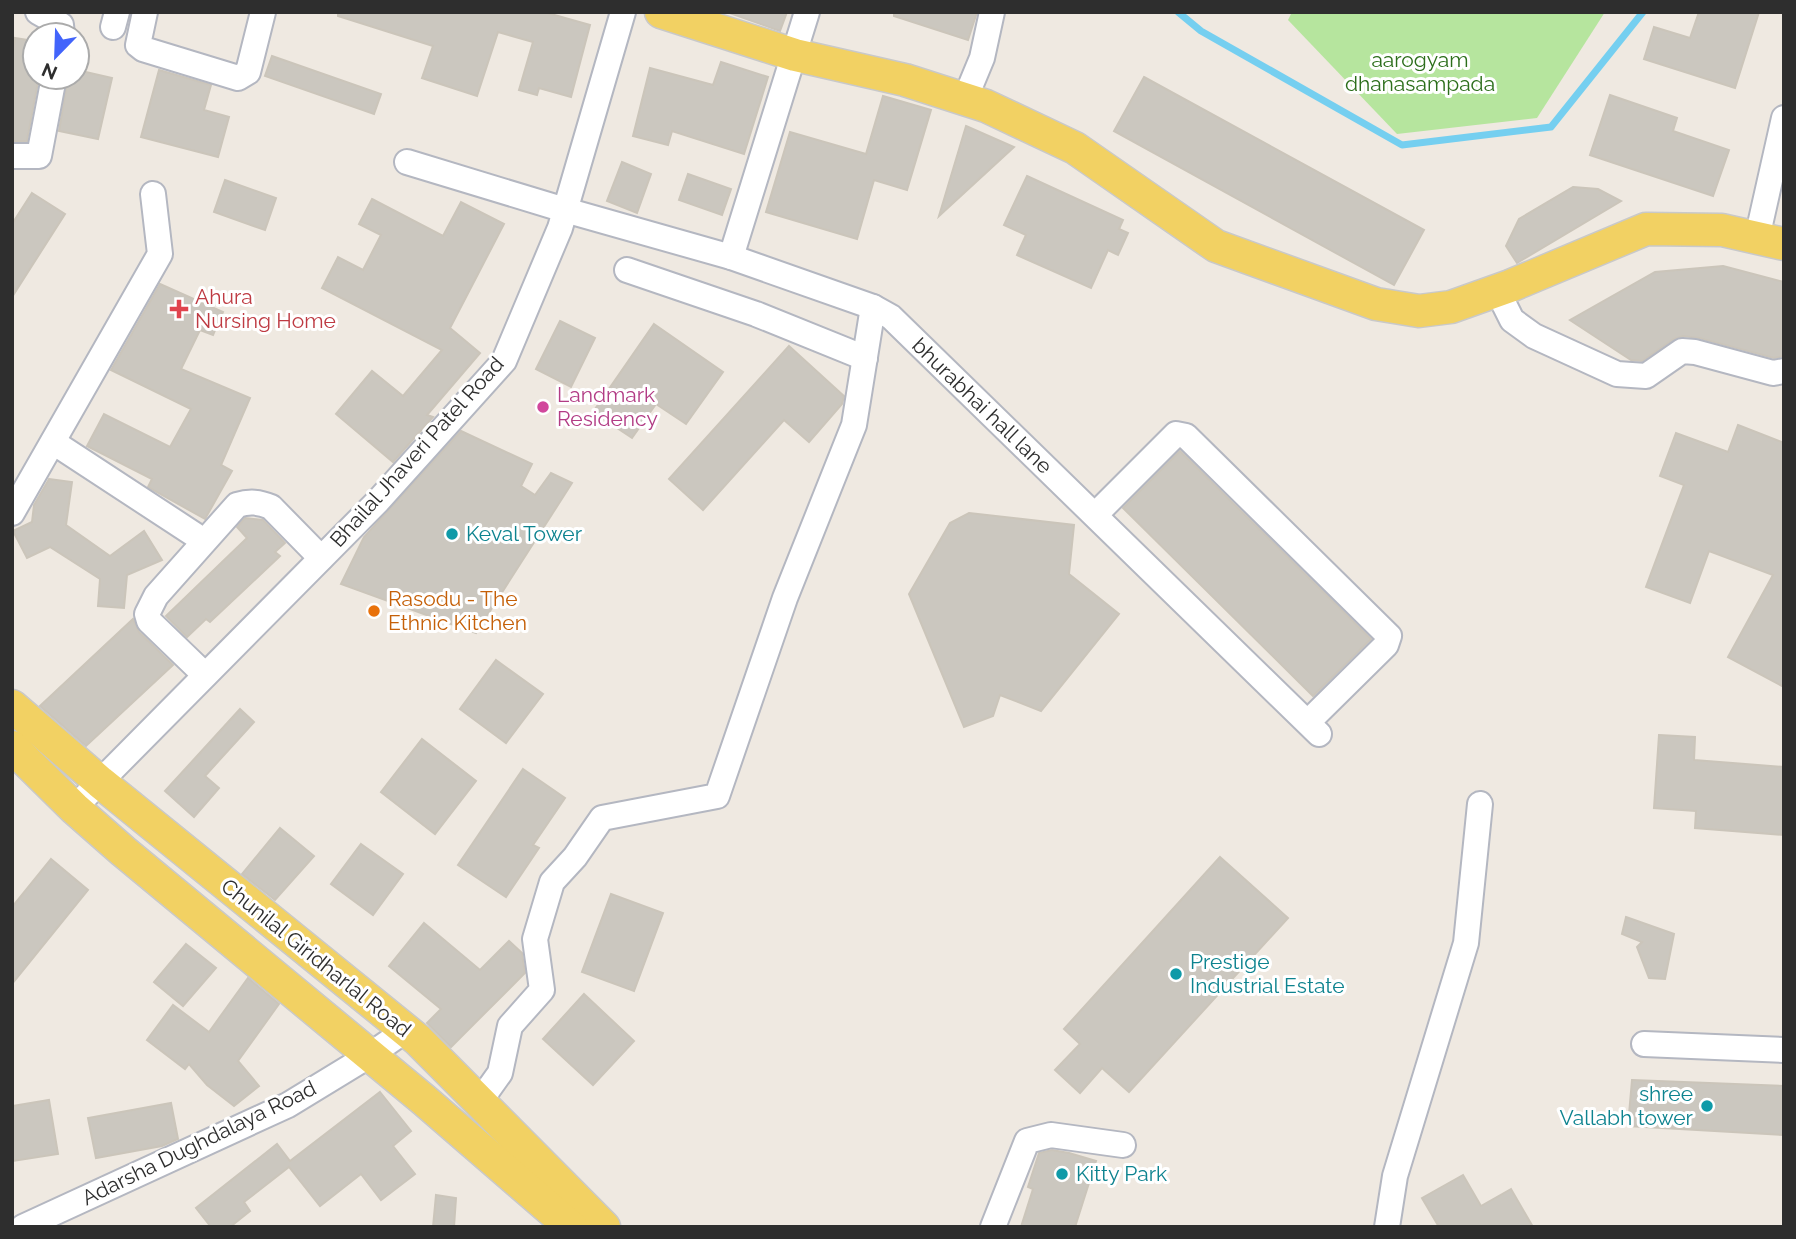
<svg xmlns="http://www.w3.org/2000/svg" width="1796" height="1239" font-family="Raleway,sans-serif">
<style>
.green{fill:#b6e59e}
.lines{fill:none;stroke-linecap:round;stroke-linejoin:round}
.stream{stroke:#75cff0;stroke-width:7}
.building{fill:#cbc7bf;stroke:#cbc5ba;stroke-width:2}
.minor-casing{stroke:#b4b7c1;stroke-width:28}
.major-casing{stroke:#c9c9c9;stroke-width:35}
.minor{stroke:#fff;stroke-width:24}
.major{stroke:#f2d163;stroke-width:32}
.health-dot{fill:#e0444e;stroke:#fff;stroke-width:2.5}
.hotel-dot{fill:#d1479c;stroke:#fff;stroke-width:2.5}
.culture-dot{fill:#0f9aa8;stroke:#fff;stroke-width:2.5}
.food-dot{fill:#e8710a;stroke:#fff;stroke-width:2.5}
.labels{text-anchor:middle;stroke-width:6;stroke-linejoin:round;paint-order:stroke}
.park-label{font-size:21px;fill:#2c6e1b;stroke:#fff}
.health-label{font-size:21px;fill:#be3a42;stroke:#fff;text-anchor:start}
.hotel-label{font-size:21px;fill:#b23c85;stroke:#fff;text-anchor:start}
.street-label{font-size:21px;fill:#2e2e2e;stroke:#fff}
.culture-label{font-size:21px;fill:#0d838f;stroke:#fff;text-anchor:start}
.food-label{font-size:21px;fill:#c56008;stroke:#fff;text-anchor:start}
</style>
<rect width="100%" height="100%" fill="#efe9e1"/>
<path class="green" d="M1292,12H1605L1537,118L1397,134L1288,20Z"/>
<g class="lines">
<path class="stream" d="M1178,12L1201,31L1402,145L1551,127L1643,12"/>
</g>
<g class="building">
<path d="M338,12H544L590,25L571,97L539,88L537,95L519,90L533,42L498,32L477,96L422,78L433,46L338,16Z"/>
<path d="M727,12H787L780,31Z"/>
<path d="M894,12H977L968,40L894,16Z"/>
<path d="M1699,12H1759L1735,88L1644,59L1654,27L1690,38Z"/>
<path d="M15,38L35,41V77H39L27,141H12V57Z"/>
<path d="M272,56L381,94L374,114L265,76Z"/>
<path d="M721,62L768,77L744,154L672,131L668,145L633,136L650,68L713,85Z"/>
<path d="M77,70L112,78L98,139L59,131L68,77H77Z"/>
<path d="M159,70L211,85L204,110L229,117L218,157L141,137Z"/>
<path d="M1144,77L1424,230L1394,285L1114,131Z"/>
<path d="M1610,95L1677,118L1673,131L1729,150L1713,196L1590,155Z"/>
<path d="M883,96L931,110L907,190L874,180L857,239L766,212L790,132L866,154Z"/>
<path d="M966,126L1014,147L939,216Z"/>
<path d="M622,162L651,174L637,213L607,201Z"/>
<path d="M688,174L731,189L722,215L679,200Z"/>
<path d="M1027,176L1123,220L1119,229L1128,233L1118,255L1108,250L1091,288L1017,255L1026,235L1004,225Z"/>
<path d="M225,180L276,198L265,230L214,212Z"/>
<path d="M1573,187L1598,189L1621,201L1517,263L1506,246L1519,219Z"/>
<path d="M32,193L65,214L12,297V224Z"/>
<path d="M372,199L443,236L461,202L504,224L450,328L480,353L427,415L433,417L393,462L336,414L372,371L403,396L442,350L322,288L338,257L363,270L381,235L359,224Z"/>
<path d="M1723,266L1784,282V356L1774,358L1699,338L1683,336L1674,339L1642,361L1631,360L1570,320L1655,272Z"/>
<path d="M160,284L223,312L213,335L200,330L181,369L250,398L221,465L232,471L205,519L148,487L152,479L87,446L104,414L170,447L191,409L111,370Z"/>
<path d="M560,321L595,338L571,387L536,369Z"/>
<path d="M654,324L723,372L686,424L656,404L632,438L593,412Z"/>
<path d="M789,346L844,396L842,404L809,442L784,420L703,510L669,479Z"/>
<path d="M1738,425L1784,443V687L1728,657L1773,575L1709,551L1690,603L1646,587L1684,485L1660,476L1676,433L1728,452Z"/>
<path d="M461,431L532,464L521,486L535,495L551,473L572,483L476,633L341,584L364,537Z"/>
<path d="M1180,451L1371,639L1313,696L1123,508Z"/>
<path d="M49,479L72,482L66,525L110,556L144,531L162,560L127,575L124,608L98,606L100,579L50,547L27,558L13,531L32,522L34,505Z"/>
<path d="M969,513L1074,525L1069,574L1119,614L1041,711L1000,695L993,716L964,727L909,594L950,523Z"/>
<path d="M245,518L263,520L285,543L275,552L280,556L210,622L206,619L187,637L166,616L247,538L237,527Z"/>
<path d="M133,619L139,632L173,665L86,746L40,706Z"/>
<path d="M496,660L543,694L506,743L460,709Z"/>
<path d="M240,709L254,722L205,776L219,788L194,817L165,791Z"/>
<path d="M1659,735L1695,737L1694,760L1784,767V835L1695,828L1696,811L1654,808Z"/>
<path d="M422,739L476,781L435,834L381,792Z"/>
<path d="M523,769L565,798L533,845L539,848L506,897L458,865Z"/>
<path d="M280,828L314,856L275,900L242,874Z"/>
<path d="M361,844L403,874L373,915L331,884Z"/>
<path d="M1220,857L1288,918L1129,1092L1102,1068L1080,1093L1055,1070L1080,1044L1064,1029Z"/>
<path d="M51,859L88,890L12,984V907Z"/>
<path d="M611,894L663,913L634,991L582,972Z"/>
<path d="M1626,917L1674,934L1665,979L1649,978L1637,947L1642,942L1622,934Z"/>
<path d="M424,923L480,970L509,941L522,953L525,973L451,1047L427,1023L441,1009L389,966Z"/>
<path d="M186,944L216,968L183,1006L154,982Z"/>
<path d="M248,978L279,1004L238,1061L259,1086L234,1106L207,1085L189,1064L185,1069L147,1040L173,1005L209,1032Z"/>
<path d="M584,994L634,1041L593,1085L543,1039Z"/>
<path d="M1632,1080L1784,1086V1135L1628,1126Z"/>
<path d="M380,1092L411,1131L393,1146L415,1174L381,1200L361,1174L320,1206L289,1167L244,1202L250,1211L230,1227H211L196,1208L277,1144L290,1161Z"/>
<path d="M49,1100L58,1154L12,1161V1106Z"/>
<path d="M171,1103L178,1139L162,1146L96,1158L88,1118Z"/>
<path d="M1052,1150L1069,1153L1096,1161L1075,1227H1021L1033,1189L1028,1187L1039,1153Z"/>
<path d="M1463,1175L1481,1206L1511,1189L1533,1227H1439L1422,1198Z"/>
<path d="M436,1195L456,1198L454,1227H433Z"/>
</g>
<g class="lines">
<defs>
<g id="minor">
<path d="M38,12L61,25L62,35"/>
<path d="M145,12L138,45L143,49L238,78L248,72L263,12"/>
<path d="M113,27L117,12"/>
<path d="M965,99L982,58L992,12"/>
<path d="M12,156H39L54,77"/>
<path d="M407,162L565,210L731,257L873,307L891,317L1319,734"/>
<path d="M1757,238L1784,118"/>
<path d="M731,257L807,12"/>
<path d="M627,270L756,314L865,358"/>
<path d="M1497,290L1512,320L1534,336L1617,374L1646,376L1682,351L1695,352L1773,373L1784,371"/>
<path d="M53,442L195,535"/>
<path d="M12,513L160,254L153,194"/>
<path d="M1095,515L1176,434L1186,436L1389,636L1386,645L1308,722"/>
<path d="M205,675L149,621L147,614L156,596L237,505C250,501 259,502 271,507L321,558"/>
<path d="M74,808L378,501L504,361L560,228L623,12"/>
<path d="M1644,1044L1784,1050"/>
<path d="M480,1101L500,1073L510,1026L542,990L535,939L552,882L575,857L602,818L717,796L785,598L854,425L873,307"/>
<path d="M23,1227L288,1105L370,1055L406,1030"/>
<path d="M993,1227L1027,1141L1051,1135L1123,1145"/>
<path d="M1387,1227L1395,1176L1466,943L1480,804"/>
</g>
<g id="major">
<path d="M661,12L795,55L905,80L986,106L1075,148L1216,246L1376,304L1419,311L1451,307L1510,286L1646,229L1722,230L1784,244"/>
<path d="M12,706L100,782L418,1040L604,1227"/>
<path d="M12,747L74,808L123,851L424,1100L571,1227"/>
</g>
</defs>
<use href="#minor" class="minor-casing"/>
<use href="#major" class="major-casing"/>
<use href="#minor" class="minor"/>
<use href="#major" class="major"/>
</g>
<path class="health-dot" d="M175.5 298.5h7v7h7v7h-7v7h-7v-7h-7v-7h7z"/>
<circle class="hotel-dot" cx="543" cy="407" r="7"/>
<g class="culture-dot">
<circle cx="452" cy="534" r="7"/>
<circle cx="1176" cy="974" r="7"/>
<circle cx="1707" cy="1106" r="7"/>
<circle cx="1062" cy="1174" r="7"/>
</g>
<circle class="food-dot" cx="374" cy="611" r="7"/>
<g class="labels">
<g class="park-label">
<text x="1420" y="67">aarogyam<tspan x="1420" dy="24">dhanasampada</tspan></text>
</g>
<g class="health-label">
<text x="195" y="304">Ahura<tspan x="195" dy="24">Nursing Home</tspan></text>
</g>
<g class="hotel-label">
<text x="557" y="402">Landmark<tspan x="557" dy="24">Residency</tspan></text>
</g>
<g class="street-label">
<text transform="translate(982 406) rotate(44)" y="7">bhurabhai hall lane</text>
<text transform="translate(417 452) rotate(-48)" y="7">Bhailal Jhaveri Patel Road</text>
<text transform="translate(316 958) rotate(39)" y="7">Chunilal Giridharlal Road</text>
<text transform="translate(199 1143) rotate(-26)" y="7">Adarsha Dughdalaya Road</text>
</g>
<g class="culture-label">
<text x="466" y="541">Keval Tower</text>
<text x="1190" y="969">Prestige<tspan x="1190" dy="24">Industrial Estate</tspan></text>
<text x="1693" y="1101" text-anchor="end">shree<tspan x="1693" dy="24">Vallabh tower</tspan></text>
<text x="1076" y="1181">Kitty Park</text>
</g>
<g class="food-label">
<text x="388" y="606">Rasodu - The<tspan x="388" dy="24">Ethnic Kitchen</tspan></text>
</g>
</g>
<rect width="1796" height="1239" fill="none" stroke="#2e2e2e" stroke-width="28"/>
<g transform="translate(56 56) rotate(203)"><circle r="33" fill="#ffffff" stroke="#ababab" stroke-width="2"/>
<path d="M0-5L12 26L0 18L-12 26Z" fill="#4264fb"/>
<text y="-10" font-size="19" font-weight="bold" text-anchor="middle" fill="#2e2e2e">N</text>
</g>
</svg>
